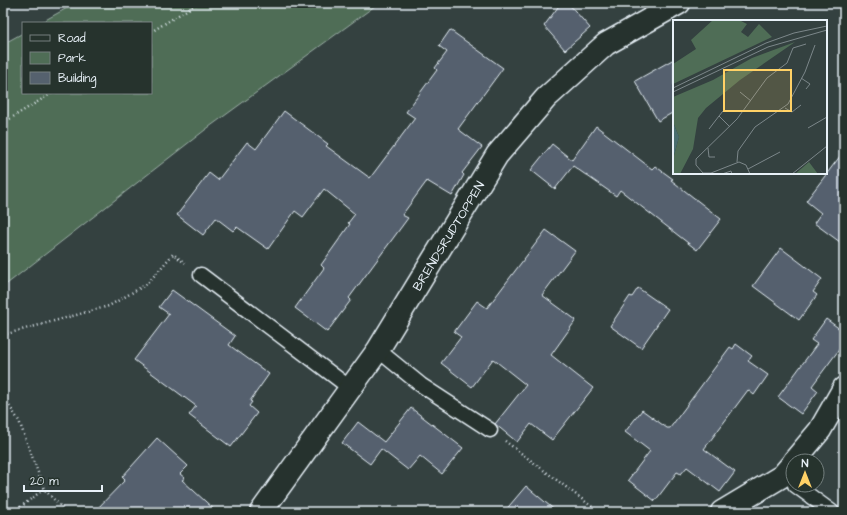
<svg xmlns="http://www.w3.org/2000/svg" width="847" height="515" font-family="'Architects Daughter',sans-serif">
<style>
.green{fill:#4f6d56;stroke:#9cafa7}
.building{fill:#55616e;stroke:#e8f1f8}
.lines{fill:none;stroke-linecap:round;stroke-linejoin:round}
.lane-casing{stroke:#e8f1f8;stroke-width:17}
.street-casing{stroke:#e8f1f8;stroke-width:25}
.path{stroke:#e8f1f8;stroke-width:2.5;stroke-dasharray:1 3;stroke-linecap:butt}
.lane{stroke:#26332d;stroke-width:14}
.street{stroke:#26332d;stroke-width:22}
.labels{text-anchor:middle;stroke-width:3;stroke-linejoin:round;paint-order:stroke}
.street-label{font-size:13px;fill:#e8f1f8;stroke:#26332d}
.inset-road{fill:none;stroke:#7c878a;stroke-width:1}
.view{fill:#ffd166;fill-opacity:0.15;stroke:#ffd166;stroke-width:2}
.inset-edge{fill:none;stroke:#e8f1f8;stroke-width:2}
</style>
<rect width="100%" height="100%" fill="#344140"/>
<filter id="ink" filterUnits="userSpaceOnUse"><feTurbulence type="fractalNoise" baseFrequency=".025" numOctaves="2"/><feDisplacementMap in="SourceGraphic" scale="8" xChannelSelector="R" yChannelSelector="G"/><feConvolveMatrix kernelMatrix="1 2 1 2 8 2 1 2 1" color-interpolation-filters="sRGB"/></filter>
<g filter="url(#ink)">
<path class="green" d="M76,3H379L205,130L3,287V44L23,33V93H151V23H40Z"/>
<g class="building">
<path d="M561,3H568L590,28L565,50L544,26Z"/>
<path d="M450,30L503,68L458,129L482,147L462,173L464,175L452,196L427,181L402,215L408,218L349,298L351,300L327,332L295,308L324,268L321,265L343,234L350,224L348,223L355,214L324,189L303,217L295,211L268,249L237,227L233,231L216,218L203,235L177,215L209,173L218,180L247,142L256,149L284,111L328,144L326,146L370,178L415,118L406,112L437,70L435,68L447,52L439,46Z"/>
<path d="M674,59V112L658,121L635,81Z"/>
<path d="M596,126L652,169L655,166L673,179L671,180L721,219L697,250L620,190L616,196L573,166L555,189L531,170L552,144L572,160Z"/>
<path d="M844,151V245L814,223L821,213L806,201Z"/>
<path d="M546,230L575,251L542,295L576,320L551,355L593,388L552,440L531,424L517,442L495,424L526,385L493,359L472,387L441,363L461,337L454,332L477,301L487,308Z"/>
<path d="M781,248L822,279L813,292L817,295L799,320L753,286Z"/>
<path d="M638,288L668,309L641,348L610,326L630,296L632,297Z"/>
<path d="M172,290L235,336L229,345L269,374L250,401L252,402L249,406L257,413L231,447L189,415L196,406L134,360L169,314L159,307Z"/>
<path d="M826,319L844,332V343L812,386L818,391L801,414L778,397L817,344L811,340Z"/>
<path d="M736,344L752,356L748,361L768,375L754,395L748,390L704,449L735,472L720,492L687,467L681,474L677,472L655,501L628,480L650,451L625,432L642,410L667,428H670L730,347L733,349Z"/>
<path d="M411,408L463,448L442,474L420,456L408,470L381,449L370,464L342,443L358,422L384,442Z"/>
<path d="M157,438L188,466L180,474L185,478L182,480L217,512H94L125,480L122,477Z"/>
<path d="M526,486L557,512H504Z"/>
</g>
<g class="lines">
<defs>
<g id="lane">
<path d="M201,275L350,388"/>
<path d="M378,350L421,385L490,430"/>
<path d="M795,485L832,512"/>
</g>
<g id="street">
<path d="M794,461L820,430L844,388"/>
<path id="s1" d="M261,512L378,350L497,155L546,98L606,44L679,3"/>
<path d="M722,512L782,476L793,463"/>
</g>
</defs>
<use href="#lane" class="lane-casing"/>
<use href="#street" class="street-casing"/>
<g class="path">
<path d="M151,32L198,3"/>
<path d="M3,123L52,93"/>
<path d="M3,335L109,306L147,284L173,254L185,263"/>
<path d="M3,396L19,421L44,489L66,512"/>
<path d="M505,441L599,512"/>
<path d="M14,512L44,489"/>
</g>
<use href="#lane" class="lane"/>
<use href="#street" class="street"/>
</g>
</g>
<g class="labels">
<g class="street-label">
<text dy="5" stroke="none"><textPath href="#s1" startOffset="334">BRENDSRUDTOPPEN</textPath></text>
</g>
</g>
<g transform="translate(673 20)">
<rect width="154" height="154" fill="#344140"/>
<path d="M40,0H66L74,4L68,12L75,17L86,4L99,17L0,64V44L23,29L18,20ZM122,22L67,60L33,88L25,98L20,129L7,154H0V139L6,117L0,102V77L40,60L79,38ZM136,142L145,154H122Z" fill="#4f6d56"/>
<path d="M0,102L6,117L0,139Z" fill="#496d6e"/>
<path class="inset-road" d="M128,58L137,64L133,69M0,68L93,23L121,13L154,6M0,72L95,27L154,10M67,72L78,81M112,88L119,92L128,85M50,91L46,96L57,107M135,108L154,97M36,109L46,96M35,128L36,137H42M64,142L65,131L82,107L115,84L132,52L142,25M75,149L107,132M49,154L58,151L59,154M77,154L73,145L66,142L38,153H30L23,145V139L64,99L94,58L114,43L120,28L133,24M119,154L154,126"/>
<path class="view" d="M51,50H118V91H51Z"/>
<rect width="154" height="154" class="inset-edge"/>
</g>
<rect width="847" height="515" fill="none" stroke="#26332d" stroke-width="16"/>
<rect x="8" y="8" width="831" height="499" fill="none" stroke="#e8f1f8" stroke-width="1.5" filter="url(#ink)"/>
<rect x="22" y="22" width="130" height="72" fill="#26332d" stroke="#747f7e"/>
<rect x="30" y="35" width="20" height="6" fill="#26332d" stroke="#747f7e"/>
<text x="58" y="42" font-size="12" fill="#e8f1f8">Road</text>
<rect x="30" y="52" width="20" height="12" fill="#4f6d56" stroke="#747f7e"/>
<text x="58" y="62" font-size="12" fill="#e8f1f8">Park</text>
<rect x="30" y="72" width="20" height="12" fill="#55616e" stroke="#747f7e"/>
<text x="58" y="82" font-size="12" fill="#e8f1f8">Building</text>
<g transform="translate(805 473)"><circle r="19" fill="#26332d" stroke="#747f7e"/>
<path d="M0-3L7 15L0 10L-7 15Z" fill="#ffd166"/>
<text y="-6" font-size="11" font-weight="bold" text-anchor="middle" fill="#e8f1f8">N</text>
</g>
<path d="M24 485v6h78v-6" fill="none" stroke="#e8f1f8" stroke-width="2"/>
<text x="30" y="485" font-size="12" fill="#e8f1f8" stroke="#26332d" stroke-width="3" paint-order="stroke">20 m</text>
</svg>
